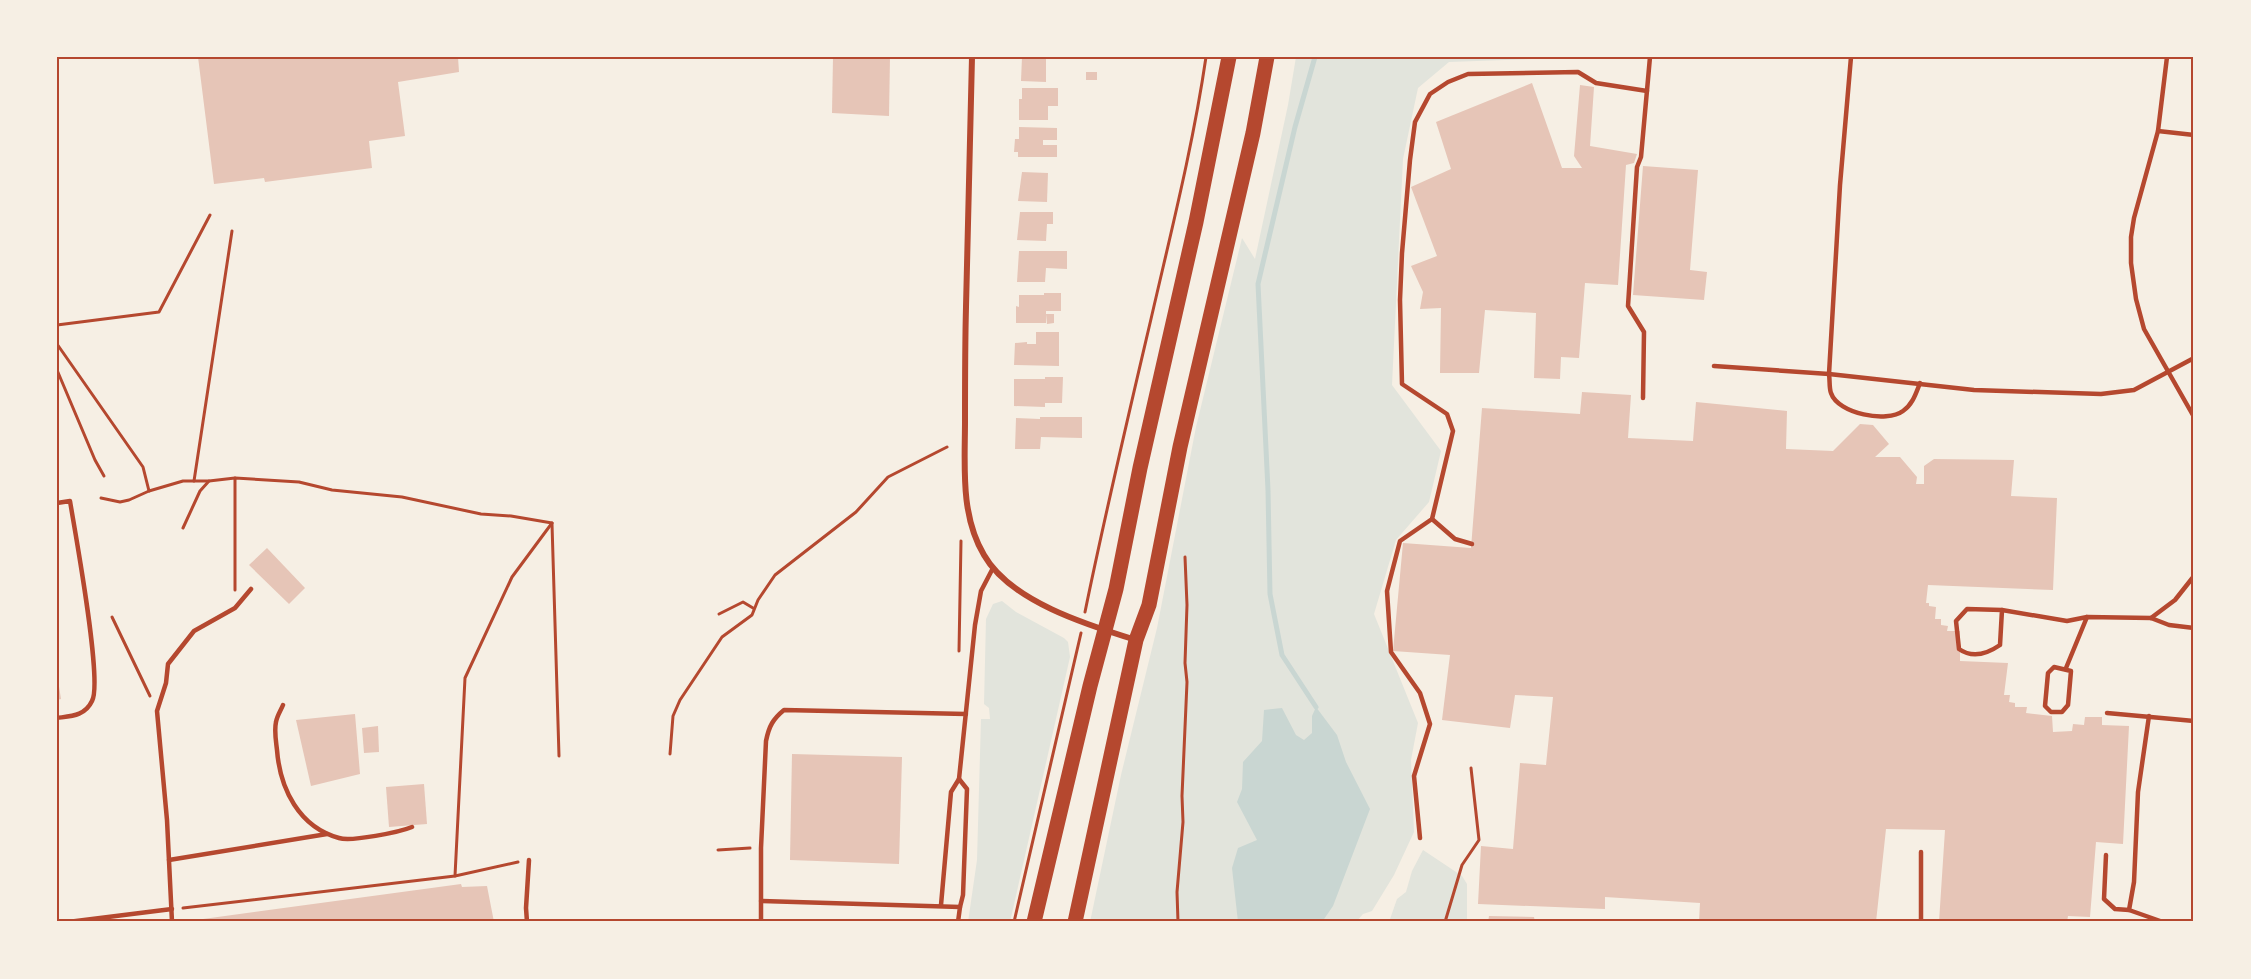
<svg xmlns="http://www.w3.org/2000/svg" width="2251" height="979" font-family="'Alegreya Sans',sans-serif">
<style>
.green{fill:#e2e4dc}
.water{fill:#c9d6d2}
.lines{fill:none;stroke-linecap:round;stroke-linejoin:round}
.stream{stroke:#c9d6d2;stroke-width:5}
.building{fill:#e6c5b7}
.path{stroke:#b5482f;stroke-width:3}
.service{stroke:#b5482f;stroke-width:4.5}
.minor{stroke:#b5482f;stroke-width:6}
.primary{stroke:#b5482f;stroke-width:15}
.neatline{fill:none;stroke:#b5482f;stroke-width:2}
</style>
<rect width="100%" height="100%" fill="#f6efe4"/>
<g class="green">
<path d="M1296,57H1591L1449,62L1418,88L1403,159L1392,385L1441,451L1429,502L1396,540L1374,614L1418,723L1411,760L1414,832L1394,875L1372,911L1363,914L1356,922H1090L1121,775L1157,628L1196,427L1242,238L1255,259L1288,105Z"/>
<path d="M1002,601L1016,612L1064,638L1068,642L1070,657L1010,922H968L977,860L981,719H990L989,708L984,704L986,619L993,604Z"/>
<path d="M1423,850L1462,876L1467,884V922H1389L1397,899L1406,892L1412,871Z"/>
</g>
<path class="water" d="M1316,707L1337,735L1346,762L1370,809L1333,906L1322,922H1238L1232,868L1238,848L1257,840L1237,802L1242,789L1243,762L1262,741L1264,710L1282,708L1296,735L1304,740L1312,733V716Z"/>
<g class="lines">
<path class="stream" d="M1315,57L1295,127L1258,284L1268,490L1270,594L1282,655L1316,707"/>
</g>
<g class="building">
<path d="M198,57H458L459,72L398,82L405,136L369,141L372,168L265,182L264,178L214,184Z"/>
<path d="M833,57H890L889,116L832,113Z"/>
<path d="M1022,57H1046V82L1021,81Z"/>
<rect x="1086" y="72" width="11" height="8"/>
<path d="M1532,83L1562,168H1582L1574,156L1580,85L1594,87L1590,146L1637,154L1634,163L1626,165L1618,285L1585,283L1579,358L1561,357L1560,379L1534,378L1536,313L1485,310L1479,373H1440L1441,308L1420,309L1423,292L1411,266L1437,256L1411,187L1451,169L1436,122Z"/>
<path d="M1022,88H1058V106H1048V120H1019V99H1022Z"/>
<path d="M1019,127L1057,128V140H1043V145H1057V157H1018V152H1014L1015,139H1019Z"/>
<path d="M1643,166L1698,170L1690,270L1707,272L1704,300L1633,295Z"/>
<path d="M1022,172L1048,173L1047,202L1018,201Z"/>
<path d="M1020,212H1053V224H1047L1046,241L1017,240Z"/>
<path d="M1019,251H1067V269L1046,268L1045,282H1017Z"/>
<path d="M1044,293H1061V311H1046V323H1016V306L1019,307V295H1044Z"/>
<path d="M1046,314H1054V323L1047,324Z"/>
<path d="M1036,332H1059V366L1014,365L1015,343L1027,342V344H1036Z"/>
<path d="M1045,377H1063L1062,403H1045V407L1014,406V379H1045Z"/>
<path d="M1582,392L1631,395L1628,438L1693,441L1696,402L1787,411L1786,449L1833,451L1860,424L1873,425L1889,444L1875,457H1900L1917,477L1916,484H1924V466L1934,459L2014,460L2011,496L2057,498L2053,590L1928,585L1926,603H1929V606L1936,607L1935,619H1941V625L1948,626L1947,631H1960V661L2008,663L2004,695H2010L2009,702L2015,703V707H2027L2026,713L2052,716L2053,732L2072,731L2073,724L2084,725L2085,717H2102V725L2129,726L2123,844L2096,842L2090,917L2068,916L2067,922H1939L1945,830L1886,829L1876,922H1699L1700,903L1605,897V909L1478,904L1481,846L1513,849L1520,763L1546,765L1553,697L1515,695L1510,728L1442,720L1450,655L1393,651L1403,543L1471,548L1482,408L1580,414Z"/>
<path d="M1040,417H1082V438L1041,437L1040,449H1015L1016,418L1040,419Z"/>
<path d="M267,548L305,588L289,604L249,565Z"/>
<path d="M57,674L61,699L57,700Z"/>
<path d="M355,714L360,774L311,786L296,720Z"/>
<path d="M378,726L379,752L364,753L362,728Z"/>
<path d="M792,754L902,757L899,864L790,860Z"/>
<path d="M424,784L427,824L389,827L386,787Z"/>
<path d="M461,884L462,887L487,886L494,922H203V919Z"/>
<path d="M1489,916L1534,917L1535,922H1488Z"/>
</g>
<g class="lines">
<g class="path">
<path d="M57,325L159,312L210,215"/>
<path d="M57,344L143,467L149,491"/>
<path d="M57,370L95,460L104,476"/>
<path d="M235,478V590"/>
<path d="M194,481L232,231"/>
<path d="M101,498L120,502L129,500L149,491L183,481H209"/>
<path d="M552,524L559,756"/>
<path d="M183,528L200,491L209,481L235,478L299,482L332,490L402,497L481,514L511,516L552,523"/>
<path d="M1085,612C1105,514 1128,417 1151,319C1171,232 1193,146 1206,57"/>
<path d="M719,614L743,602L753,608"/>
<path d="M112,617L150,696"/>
<path d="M959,651L961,541"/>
<path d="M670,754L673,716L680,700L722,637L752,615L758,600L775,575L856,512L888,477L947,447"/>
<path d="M718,850L750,848"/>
<path d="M455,876L465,678L512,577L552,523"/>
<path d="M183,908L455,876L518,862"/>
<path d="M1014,922L1081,633"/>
<path d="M1178,922L1177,892L1183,822L1182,796L1187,682L1185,663L1187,605L1185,557"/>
<path d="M1445,922L1462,865L1479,840L1471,768"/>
</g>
<g class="service">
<path d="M1851,57L1840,185L1829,374C1830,380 1829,388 1831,393C1838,414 1887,423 1903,411C1913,404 1916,393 1920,383"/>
<path d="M2167,57L2158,131L2134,218L2131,237V263L2136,299L2144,329L2194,417"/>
<path d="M2158,131L2194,135"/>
<path d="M1714,366L1829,374L1974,390L2101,394L2134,390L2194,358"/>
<path d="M1643,398L1644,332L1628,306L1637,167L1641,157L1650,57"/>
<path d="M57,503L70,501C75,532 103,682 92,701C85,716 71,716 57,718"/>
<path d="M1432,519L1455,539L1472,544"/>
<path d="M1967,609L2002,610L2000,645C1987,654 1973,659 1959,649L1956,621Z"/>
<path d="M2002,610L2067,621L2087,617L2151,618L2169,625L2194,628"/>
<path d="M2151,618L2175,600L2194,576"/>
<path d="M2054,667L2071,671L2068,705L2062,712H2051L2045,706L2048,673Z"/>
<path d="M2066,668L2087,617"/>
<path d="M283,705C281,710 277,716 276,722C274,731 276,741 277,750C280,789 299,827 339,838C351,842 400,832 412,827"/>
<path d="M2107,713L2194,721"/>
<path d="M2149,716L2138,792L2134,882L2129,910L2163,922"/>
<path d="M959,779L967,789L963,895L960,907"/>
<path d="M1420,838L1414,776L1430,724L1420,693L1391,652L1387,591L1400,541L1432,519L1453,431L1447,414L1402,384L1400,300L1402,253L1410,160L1415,122L1430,94L1448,82L1468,74L1578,72L1596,83L1647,91"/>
<path d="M2106,855L2104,899L2115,909L2129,910"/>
<path d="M169,860L327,834"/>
<path d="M761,901L960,907L958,922"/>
<path d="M941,905L951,792L959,779L975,625L981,591L993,568"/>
<path d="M68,922L172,909"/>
<path d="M172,922L167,820L157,711L166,683L168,664L194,631L235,608L251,589"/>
<path d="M527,922L526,908L529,860"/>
<path d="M761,922V848L766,741C769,726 773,719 784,710L966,714"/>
<path d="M1921,922V852"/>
</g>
<path class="minor" d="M972,57C970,140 968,224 966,307C965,345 965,383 965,421C965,465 960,515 984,555C1010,601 1087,625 1136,640"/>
<g class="primary">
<path d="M1034,922L1090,686L1116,589L1140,468L1196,222L1229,57"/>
<path d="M1075,922L1136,640L1149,605L1180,447L1253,133L1267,57"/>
</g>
</g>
<rect width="2251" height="979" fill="none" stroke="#f6efe4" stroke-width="117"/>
<rect x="58" y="58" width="2134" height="862" class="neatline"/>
</svg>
